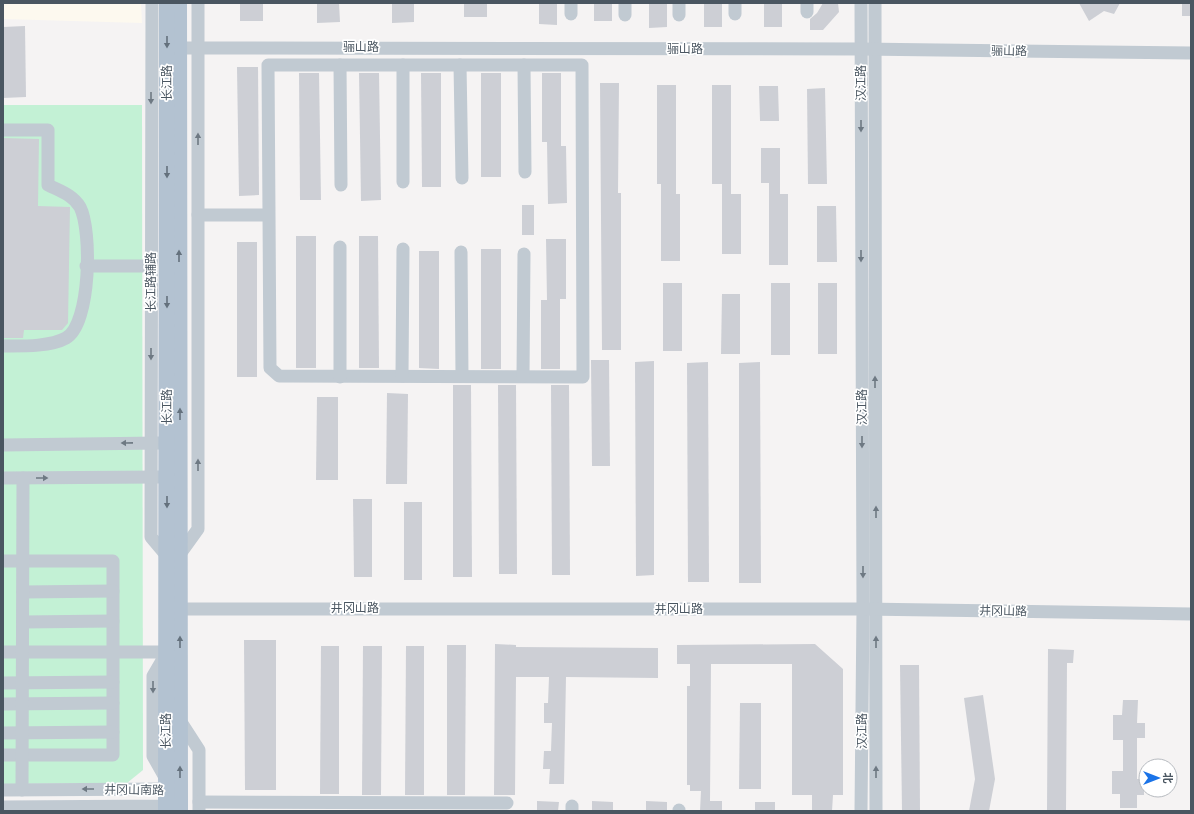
<svg xmlns="http://www.w3.org/2000/svg" width="1194" height="814" font-family="Raleway,'Noto Sans SC',sans-serif">
<style>
.commercial{fill:#fdf9ef}
.green{fill:#c3f1d5}
.building{fill:#cdcfd5}
.lines{fill:none;stroke-linecap:round;stroke-linejoin:round}
.minor{stroke:#c1cad2;stroke-width:13}
.major{stroke:#b3c2d1;stroke-width:16}
.oneway{fill:#64717d}
.oneway2{fill:#6e7983}
.labels{text-anchor:middle;stroke-width:3.5;stroke-linejoin:round;paint-order:stroke}
.street-label{font-size:12px;fill:#4a5661;stroke:#fff}
</style>
<rect width="100%" height="100%" fill="#f5f3f3"/>
<path class="commercial" d="M3,3H141L142,23L3,19Z"/>
<path class="green" d="M3,105H142L143,770L127,783L3,784Z"/>
<g class="building">
<rect x="240" y="3" width="23" height="18"/>
<path d="M317,3H339L340,22L317,23Z"/>
<path d="M392,3H414V22L392,23Z"/>
<rect x="464" y="3" width="23" height="14"/>
<path d="M539,3H557V25L539,24Z"/>
<rect x="594" y="3" width="18" height="18"/>
<path d="M649,3H667V27L649,28Z"/>
<rect x="704" y="3" width="18" height="24"/>
<rect x="764" y="3" width="18" height="24"/>
<path d="M823,3H838L839,12L823,30H810V19L817,13Z"/>
<path d="M1079,3H1120L1114,14L1104,11L1089,21Z"/>
<rect x="1182" y="3" width="9" height="13"/>
<path d="M25,26L26,97L3,98V27Z"/>
<path d="M237,67H258L259,195L239,196Z"/>
<path d="M299,73H319L321,200H300Z"/>
<path d="M359,73H379L381,200L361,201Z"/>
<path d="M421,73H441V187H422Z"/>
<rect x="481" y="73" width="20" height="104"/>
<path d="M542,73H561V146H566L567,203L548,204L547,142H542Z"/>
<path d="M600,83H619L618,193H621V350H602Z"/>
<path d="M657,85H676V194H680V261H661V184H657Z"/>
<path d="M712,85H731V194H741V254H722V184H712Z"/>
<path d="M759,86H778L779,121H760Z"/>
<path d="M825,88L827,184H808L807,89Z"/>
<path d="M3,138L39,139L38,206L70,207L68,323L62,330H24L23,338H3Z"/>
<path d="M761,148H780V194H788V265H769V183H761Z"/>
<rect x="522" y="205" width="12" height="30"/>
<path d="M817,206H836L837,262H817Z"/>
<rect x="296" y="236" width="20" height="132"/>
<path d="M359,236H378L379,368H359Z"/>
<path d="M546,239H566V299H560V369H541V300H547Z"/>
<rect x="237" y="242" width="20" height="135"/>
<rect x="481" y="249" width="20" height="120"/>
<path d="M419,251H439V369L419,368Z"/>
<rect x="663" y="283" width="19" height="68"/>
<rect x="771" y="283" width="19" height="72"/>
<rect x="818" y="283" width="19" height="71"/>
<path d="M722,294H740V354H721Z"/>
<path d="M591,360H609L610,466H592Z"/>
<path d="M654,361V575L636,576L635,362Z"/>
<path d="M708,362L709,582H688L687,363Z"/>
<path d="M760,362L761,583H739V363Z"/>
<path d="M453,385H471L472,577H453Z"/>
<path d="M498,385H516L517,574H499Z"/>
<path d="M551,385H569L570,575H552Z"/>
<path d="M387,393L408,394L407,484H386Z"/>
<path d="M317,397H338V480H316Z"/>
<path d="M353,499H372V577H354Z"/>
<rect x="404" y="502" width="18" height="78"/>
<path d="M244,640H276V790H245Z"/>
<path d="M495,644L516,645V647L658,648V678L566,677L564,784H549L550,769H543L544,751H551L552,723H544V703H548L549,677H516L515,795H494Z"/>
<path d="M815,644L843,669V795H833L832,811H812V795H792V664H711L710,801H722V811H700L701,791H690V785H687V686H690V664H677V645Z"/>
<path d="M447,645H466L465,795H447Z"/>
<path d="M321,646H339V794H320Z"/>
<path d="M363,646H382L381,795H362Z"/>
<path d="M406,646H424V795H405Z"/>
<path d="M1048,649L1074,650L1073,663H1067L1066,811H1047Z"/>
<path d="M900,665H919L920,811H902Z"/>
<path d="M983,695L995,779L989,811H969L975,779L964,698Z"/>
<path d="M1123,700H1138L1137,723H1145V738H1137V779H1144V795H1137V808H1120V794H1112V771H1123V740H1113V715H1122Z"/>
<path d="M740,703H761V789H739Z"/>
<path d="M537,801L559,802L558,811H537Z"/>
<path d="M592,801L613,802V811H592Z"/>
<path d="M646,801L667,802V811H646Z"/>
<rect x="755" y="802" width="20" height="9"/>
</g>
<g class="lines">
<g class="minor">
<path d="M152,3L151,537L167,556"/>
<path d="M625,3V15"/>
<path d="M679,3V15"/>
<path d="M807,3V12"/>
<path d="M861,3L863,609L861,811"/>
<path d="M875,3L876,811"/>
<path d="M571,14V3"/>
<path d="M735,14V3"/>
<path d="M179,48L861,49L1191,53"/>
<path d="M340,65L341,185"/>
<path d="M403,65V182"/>
<path d="M460,65L462,178"/>
<path d="M524,65L525,172"/>
<path d="M3,130H48V185C60,191 73,195 80,207C92,230 91,324 66,338C50,347 21,346 3,346"/>
<path d="M198,215H269L270,368L279,376L583,377L582,65H268L269,215"/>
<path d="M461,252L462,376"/>
<path d="M86,266H151"/>
<path d="M402,376L403,249"/>
<path d="M523,376L524,254"/>
<path d="M340,377V247"/>
<path d="M3,445L159,443"/>
<path d="M3,478L159,477"/>
<path d="M180,554L198,529V3"/>
<path d="M3,561H113V755H3"/>
<path d="M23,592L113,591"/>
<path d="M171,609H863L1191,614"/>
<path d="M23,622L113,621"/>
<path d="M3,652H167L153,676V756L166,779"/>
<path d="M3,683L113,682"/>
<path d="M3,704L113,703"/>
<path d="M179,719L199,750V811"/>
<path d="M3,733L113,732"/>
<path d="M3,790L166,789L180,798L166,806L3,807"/>
<path d="M22,790L23,478"/>
<path d="M199,802L507,803"/>
<path d="M572,806V811"/>
<path d="M679,811V810"/>
</g>
<g class="major">
<path d="M179,3L180,811"/>
<path d="M166,811L167,3"/>
</g>
</g>
<defs><path id="oneway-solid" d="M-6-.8H1V-3.2L6.5 0L1 3.2V.8H-6Z"/></defs>
<g class="oneway">
<use href="#oneway-solid" transform="translate(167 42) rotate(90)"/>
<use href="#oneway-solid" transform="translate(167 172) rotate(90)"/>
<use href="#oneway-solid" transform="translate(179 256) rotate(-90)"/>
<use href="#oneway-solid" transform="translate(167 302) rotate(90)"/>
<use href="#oneway-solid" transform="translate(180 414) rotate(-90)"/>
<use href="#oneway-solid" transform="translate(167 502) rotate(90)"/>
<use href="#oneway-solid" transform="translate(180 642) rotate(-90)"/>
<use href="#oneway-solid" transform="translate(180 772) rotate(-90)"/>
</g>
<g class="oneway2">
<use href="#oneway-solid" transform="translate(151 98) rotate(90)"/>
<use href="#oneway-solid" transform="translate(861 126) rotate(90)"/>
<use href="#oneway-solid" transform="translate(198 139) rotate(-90)"/>
<use href="#oneway-solid" transform="translate(861 256) rotate(90)"/>
<use href="#oneway-solid" transform="translate(151 354) rotate(90)"/>
<use href="#oneway-solid" transform="translate(875 382) rotate(-90)"/>
<use href="#oneway-solid" transform="translate(862 442) rotate(90)"/>
<use href="#oneway-solid" transform="translate(127 443) rotate(179)"/>
<use href="#oneway-solid" transform="translate(198 465) rotate(-90)"/>
<use href="#oneway-solid" transform="translate(42 478)"/>
<use href="#oneway-solid" transform="translate(876 512) rotate(-90)"/>
<use href="#oneway-solid" transform="translate(863 572) rotate(90)"/>
<use href="#oneway-solid" transform="translate(876 642) rotate(-90)"/>
<use href="#oneway-solid" transform="translate(153 687) rotate(90)"/>
<use href="#oneway-solid" transform="translate(876 772) rotate(-90)"/>
<use href="#oneway-solid" transform="translate(88 789) rotate(180)"/>
</g>
<g class="labels">
<g class="street-label">
<text x="361" y="51">骊山路</text>
<text x="685" y="53">骊山路</text>
<text transform="translate(1009 51) rotate(1)" y="4">骊山路</text>
<text transform="translate(167 83) rotate(-90)" y="4">长江路</text>
<text transform="translate(861 83) rotate(-90)" y="4">汉江路</text>
<text transform="translate(151 282) rotate(-90)" y="4">长江路辅路</text>
<text transform="translate(167 407) rotate(-90)" y="4">长江路</text>
<text transform="translate(862 407) rotate(-90)" y="4">汉江路</text>
<text x="355" y="612">井冈山路</text>
<text x="679" y="613">井冈山路</text>
<text transform="translate(1003 611) rotate(1)" y="4">井冈山路</text>
<text transform="translate(166 731) rotate(-90)" y="4">长江路</text>
<text transform="translate(862 731) rotate(-90)" y="4">汉江路</text>
<text transform="translate(134 790) rotate(1)" y="4">井冈山南路</text>
</g>
</g>
<rect width="1194" height="814" fill="none" stroke="#4a5661" stroke-width="8"/>
<g transform="translate(1158 778) rotate(90)"><circle r="19" fill="#ffffff" stroke="#b7bbc0"/>
<path d="M0-3L7 15L0 10L-7 15Z" fill="#1a73e8"/>
<text y="-6" font-size="11" font-weight="bold" text-anchor="middle" fill="#4a5661">北</text>
</g>
</svg>
